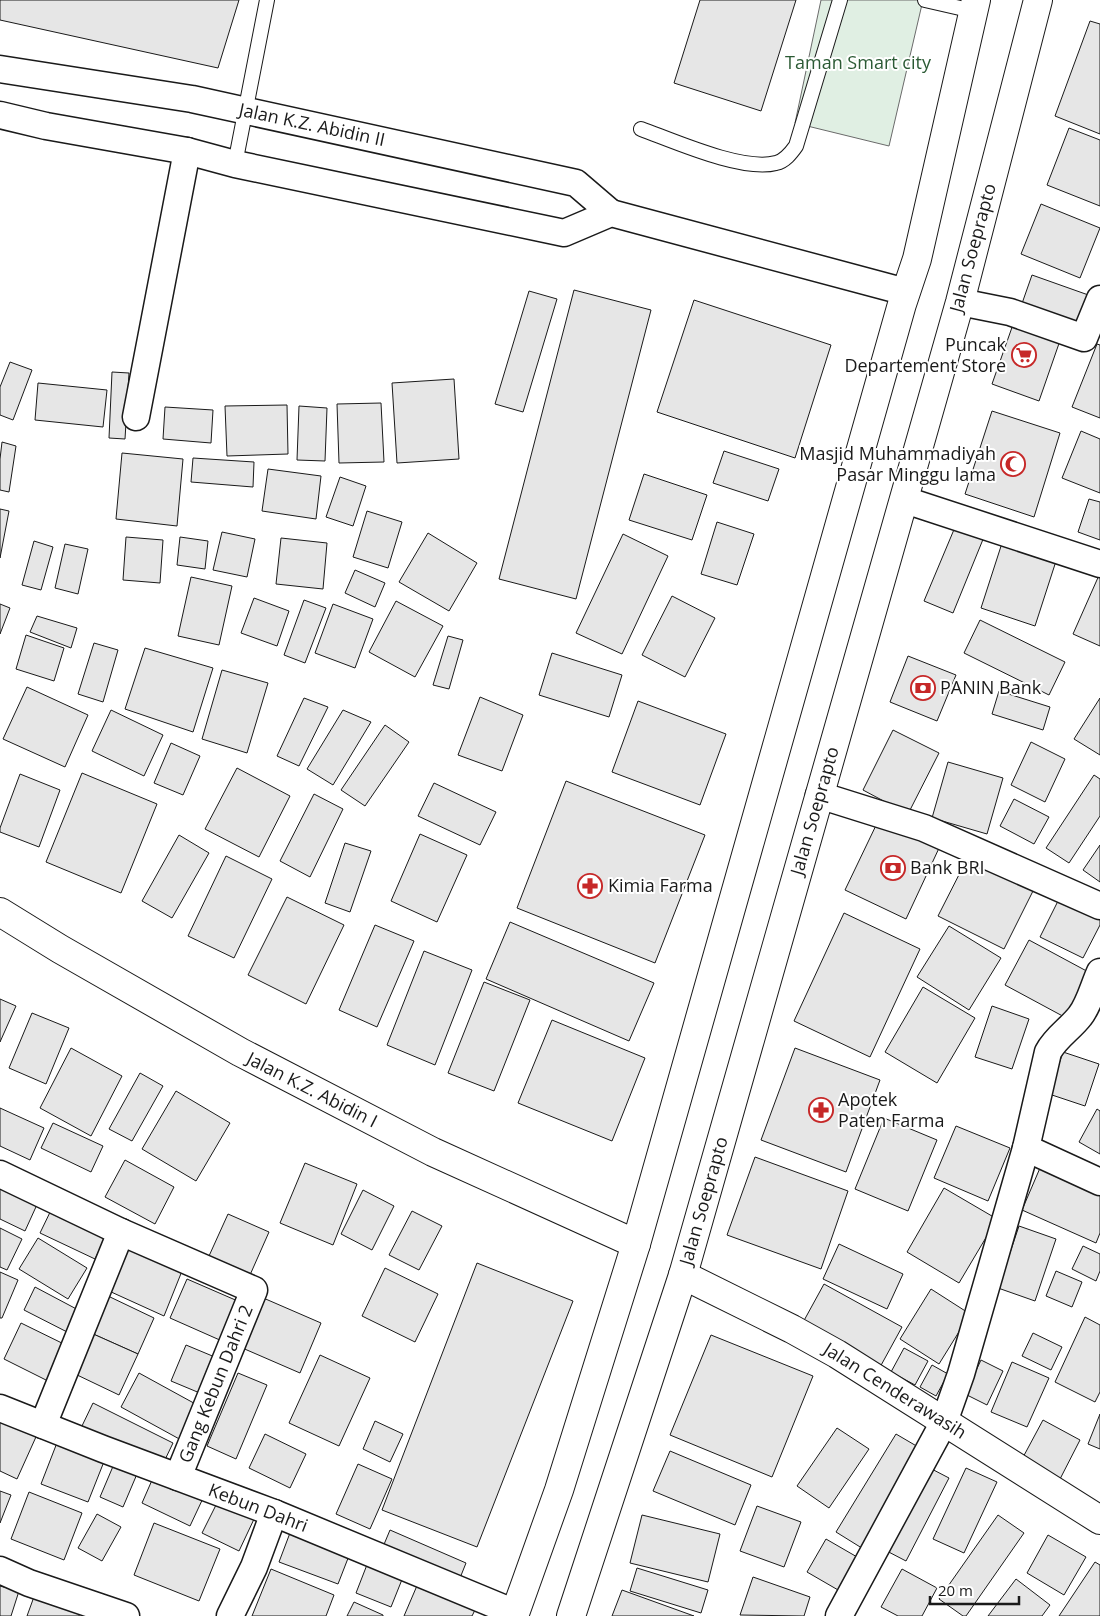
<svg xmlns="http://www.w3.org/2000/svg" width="1100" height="1616" font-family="'Open Sans',sans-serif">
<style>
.green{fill:#e0efe3;stroke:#6a6a6a}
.building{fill:#e6e6e6;stroke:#1a1a1a}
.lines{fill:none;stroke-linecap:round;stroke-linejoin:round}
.service-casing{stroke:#1a1a1a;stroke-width:16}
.minor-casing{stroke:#1a1a1a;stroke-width:29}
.tertiary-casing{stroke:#1a1a1a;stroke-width:30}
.secondary-casing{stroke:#1a1a1a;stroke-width:30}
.service{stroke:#fff;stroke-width:14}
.minor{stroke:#fff;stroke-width:26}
.tertiary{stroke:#fff;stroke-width:28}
.secondary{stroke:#fff;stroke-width:28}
.labels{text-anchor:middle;stroke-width:4;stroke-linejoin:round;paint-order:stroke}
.park-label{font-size:18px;fill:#2b5a34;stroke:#fff}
.street-label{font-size:18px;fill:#1a1a1a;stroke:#fff}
.poi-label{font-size:18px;fill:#1a1a1a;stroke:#fff;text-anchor:start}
</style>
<rect width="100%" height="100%" fill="#fff"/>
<path class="green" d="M821,0H923L889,146L795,123Z"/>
<g class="building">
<path d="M0,0H239L218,68L0,20Z"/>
<path d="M700,0H796L761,111L674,83Z"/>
<path d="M1090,21L1100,24V134L1055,116Z"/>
<path d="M1069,128L1100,140V206L1047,185Z"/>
<path d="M1041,204L1100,228L1080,278L1021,254Z"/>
<path d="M1032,275L1094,297L1080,335L1019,312Z"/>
<path d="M574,290L651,310L576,599L499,579Z"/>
<path d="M529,291L557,299L523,412L495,404Z"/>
<path d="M694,300L831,345L795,458L657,412Z"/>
<path d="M1016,316L1063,332L1039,401L992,384Z"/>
<path d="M1097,344L1100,345V418L1072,407Z"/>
<path d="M10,362L32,370L13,420L0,415V387Z"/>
<path d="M112,372L129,373L125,439L109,438Z"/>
<path d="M454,379L459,459L397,463L392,383Z"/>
<path d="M38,383L107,390L103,427L35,420Z"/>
<path d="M381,403L384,462L339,463L337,404Z"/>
<path d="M287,405L288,454L227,456L225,406Z"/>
<path d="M299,406L327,408L325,461L297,460Z"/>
<path d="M165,407L213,410L211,443L163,439Z"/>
<path d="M992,411L1060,433L1034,517L965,494Z"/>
<path d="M1081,431L1100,439V493L1062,478Z"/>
<path d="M2,442L16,446L9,492L0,490V459Z"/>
<path d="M724,451L779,469L768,501L713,483Z"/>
<path d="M122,453L183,459L177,526L116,519Z"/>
<path d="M193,458L254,462L253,487L191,482Z"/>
<path d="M268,469L321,476L316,519L262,511Z"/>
<path d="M644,474L707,495L692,540L629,520Z"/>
<path d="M340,477L366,486L353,526L326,517Z"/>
<path d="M1089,499L1100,502V540L1078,532Z"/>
<path d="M0,509L9,511L0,558Z"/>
<path d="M367,511L402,522L388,568L353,557Z"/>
<path d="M958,520L986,532L953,613L924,601Z"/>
<path d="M717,522L754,534L737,585L701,574Z"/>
<path d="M222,532L255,539L247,577L213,570Z"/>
<path d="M428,533L477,563L449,611L399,582Z"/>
<path d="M623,534L668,556L622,654L576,633Z"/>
<path d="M126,537L163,540L160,583L123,580Z"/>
<path d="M180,537L208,541L205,569L177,565Z"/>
<path d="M281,538L327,543L323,589L276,584Z"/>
<path d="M1003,540L1057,558L1035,626L981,608Z"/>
<path d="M34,541L53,547L41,590L22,585Z"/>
<path d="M65,544L88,549L78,594L55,588Z"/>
<path d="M355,570L385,583L375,607L345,593Z"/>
<path d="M1100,573V646L1073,634Z"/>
<path d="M191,577L232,586L219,645L178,636Z"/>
<path d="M672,596L715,618L685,677L642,655Z"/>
<path d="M254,598L289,611L277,646L241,633Z"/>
<path d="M304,600L326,608L305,663L284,655Z"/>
<path d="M396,601L443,626L415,677L369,652Z"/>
<path d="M0,604L10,608L0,634Z"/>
<path d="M333,604L373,619L355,668L315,653Z"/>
<path d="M37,616L77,628L71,648L30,632Z"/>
<path d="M980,620L1065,662L1049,695L964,653Z"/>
<path d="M26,635L64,648L54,681L16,669Z"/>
<path d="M448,636L463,640L449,689L433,685Z"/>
<path d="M94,643L118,650L103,702L78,694Z"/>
<path d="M145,648L213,668L193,732L125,709Z"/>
<path d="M552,653L622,675L609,717L539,695Z"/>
<path d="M908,656L956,675L937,721L890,702Z"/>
<path d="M222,670L268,683L247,753L202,739Z"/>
<path d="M27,687L88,715L65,767L3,739Z"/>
<path d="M999,691L1050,707L1043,730L992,714Z"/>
<path d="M480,697L523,715L502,771L458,755Z"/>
<path d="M304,698L328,707L299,766L277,756Z"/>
<path d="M1100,698V755L1074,739Z"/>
<path d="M638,701L726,734L700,805L612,772Z"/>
<path d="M111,710L163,735L144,776L92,751Z"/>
<path d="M343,710L371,722L333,785L307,769Z"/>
<path d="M385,725L409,742L365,806L341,790Z"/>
<path d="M893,730L939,753L908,814L863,790Z"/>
<path d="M1031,742L1065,759L1045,802L1011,785Z"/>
<path d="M171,743L200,756L183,795L154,783Z"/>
<path d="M948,762L1003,778L987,834L932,818Z"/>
<path d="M237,768L290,796L259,857L205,829Z"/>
<path d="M82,773L157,804L121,893L46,862Z"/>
<path d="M20,774L60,790L39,847L0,832V828Z"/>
<path d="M1094,775L1100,779V816L1069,863L1046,848Z"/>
<path d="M566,781L705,835L655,963L517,908Z"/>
<path d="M434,783L496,812L480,845L418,816Z"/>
<path d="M314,794L343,809L310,877L280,861Z"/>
<path d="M1014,799L1049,817L1034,844L1000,826Z"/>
<path d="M880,817L940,846L906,919L845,890Z"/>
<path d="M420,834L467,855L437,922L391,901Z"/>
<path d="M179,835L209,853L172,918L142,901Z"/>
<path d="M345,843L371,851L350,912L325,903Z"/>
<path d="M1100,845V882L1083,870Z"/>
<path d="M969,855L1034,889L1004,949L938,916Z"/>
<path d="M226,856L272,879L234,958L188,936Z"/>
<path d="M1061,895L1100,916V925L1083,958L1040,937Z"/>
<path d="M287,897L344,925L306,1004L248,975Z"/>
<path d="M844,913L920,949L870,1057L794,1021Z"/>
<path d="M510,922L654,983L629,1041L486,979Z"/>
<path d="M375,925L414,941L377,1027L339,1010Z"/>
<path d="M949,926L1001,958L969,1010L917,977Z"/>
<path d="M1029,940L1094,975L1070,1020L1005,985Z"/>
<path d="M424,951L472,970L435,1065L387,1045Z"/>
<path d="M484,982L530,1000L494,1091L448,1073Z"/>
<path d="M923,987L975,1018L937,1083L885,1052Z"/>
<path d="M0,999L16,1006L0,1042Z"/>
<path d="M992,1006L1029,1019L1012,1069L975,1057Z"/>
<path d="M32,1013L69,1028L46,1084L9,1068Z"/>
<path d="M552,1020L645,1058L612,1141L518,1103Z"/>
<path d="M71,1048L122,1076L91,1136L40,1108Z"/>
<path d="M795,1048L880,1080L846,1172L761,1140Z"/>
<path d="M1063,1052L1099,1064L1085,1106L1049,1094Z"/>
<path d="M140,1073L163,1086L132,1141L109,1129Z"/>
<path d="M176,1091L230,1123L196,1181L142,1149Z"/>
<path d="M0,1108L44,1128L30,1160L0,1146Z"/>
<path d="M1097,1109L1100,1111V1154L1079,1142Z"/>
<path d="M884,1118L937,1140L908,1211L855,1189Z"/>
<path d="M53,1123L103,1146L91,1172L41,1148Z"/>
<path d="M956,1126L1010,1148L988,1201L934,1178Z"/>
<path d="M755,1157L848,1191L821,1269L727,1235Z"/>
<path d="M125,1160L174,1187L155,1224L105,1197Z"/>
<path d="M305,1163L357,1184L333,1245L280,1223Z"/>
<path d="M1040,1168L1100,1195V1233L1096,1243L1022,1210Z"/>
<path d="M0,1180L40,1198L25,1231L0,1219Z"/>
<path d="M944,1188L997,1219L959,1283L907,1252Z"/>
<path d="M363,1190L394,1206L372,1250L341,1234Z"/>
<path d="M54,1204L109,1230L95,1259L40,1233Z"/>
<path d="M412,1211L442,1226L419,1270L389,1255Z"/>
<path d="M228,1214L269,1232L250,1275L209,1256Z"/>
<path d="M1019,1226L1056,1239L1035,1301L998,1288Z"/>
<path d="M0,1228L22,1239L7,1270L0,1267Z"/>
<path d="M38,1238L87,1268L68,1299L19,1269Z"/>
<path d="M129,1243L184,1266L164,1316L109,1291Z"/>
<path d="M839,1244L903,1274L887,1309L823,1279Z"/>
<path d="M1083,1246L1100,1254V1271L1096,1281L1072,1269Z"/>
<path d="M477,1263L573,1301L477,1547L382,1510Z"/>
<path d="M385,1268L438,1294L415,1342L362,1316Z"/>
<path d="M1056,1271L1082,1282L1072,1307L1046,1296Z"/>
<path d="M0,1272L18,1280L2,1318H0Z"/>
<path d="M187,1279L240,1302L222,1341L170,1318Z"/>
<path d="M824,1284L902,1327L879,1369L801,1326Z"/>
<path d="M35,1287L84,1313L73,1335L24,1310Z"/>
<path d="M931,1289L970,1314L939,1364L900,1339Z"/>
<path d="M108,1296L154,1318L138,1354L91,1333Z"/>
<path d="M261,1297L321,1323L300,1373L240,1347Z"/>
<path d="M1085,1317L1100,1325V1392L1095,1402L1055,1382Z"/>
<path d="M21,1323L70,1347L52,1383L4,1359Z"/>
<path d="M91,1333L138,1354L119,1395L73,1373Z"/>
<path d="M1033,1333L1062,1347L1051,1370L1022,1356Z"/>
<path d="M711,1335L813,1376L772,1477L670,1435Z"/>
<path d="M186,1345L222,1360L207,1396L171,1381Z"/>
<path d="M904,1348L928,1361L915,1385L891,1372Z"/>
<path d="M320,1355L370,1378L339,1446L289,1423Z"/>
<path d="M981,1360L1003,1371L987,1405L965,1394Z"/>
<path d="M1012,1362L1049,1378L1027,1427L991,1412Z"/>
<path d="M932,1365L948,1374L936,1396L920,1387Z"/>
<path d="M139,1373L201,1407L183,1441L121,1407Z"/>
<path d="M238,1373L267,1385L236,1459L207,1446Z"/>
<path d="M93,1403L173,1443L161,1468L81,1428Z"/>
<path d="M0,1410L40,1428L17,1479L0,1471Z"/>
<path d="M1100,1414V1449L1088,1444Z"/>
<path d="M1043,1420L1080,1440L1059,1481L1021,1461Z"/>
<path d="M375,1421L403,1434L390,1462L363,1449Z"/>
<path d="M837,1428L869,1449L829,1508L797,1486Z"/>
<path d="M265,1434L306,1454L290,1488L249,1468Z"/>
<path d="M896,1434L925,1451L865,1550L836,1532Z"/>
<path d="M60,1435L107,1454L88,1502L41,1484Z"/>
<path d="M670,1451L751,1485L735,1525L653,1491Z"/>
<path d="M114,1464L137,1474L123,1507L100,1497Z"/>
<path d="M358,1464L392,1479L370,1529L336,1514Z"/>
<path d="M924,1465L949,1478L906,1561L881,1548Z"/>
<path d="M966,1468L997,1482L964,1553L933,1539Z"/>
<path d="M156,1471L205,1494L190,1526L142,1503Z"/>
<path d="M0,1491L11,1495L0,1523Z"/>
<path d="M29,1492L82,1513L64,1560L11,1539Z"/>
<path d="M219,1499L255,1517L239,1551L202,1533Z"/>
<path d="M757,1506L801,1522L784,1567L740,1551Z"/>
<path d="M97,1514L121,1527L102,1561L78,1548Z"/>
<path d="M642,1515L720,1534L708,1582L630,1563Z"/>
<path d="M998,1515L1024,1533L966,1616H963L939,1599Z"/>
<path d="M154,1523L220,1549L199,1601L134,1575Z"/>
<path d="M293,1525L352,1548L338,1584L279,1562Z"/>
<path d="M390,1530L466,1563L456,1588L380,1554Z"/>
<path d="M1048,1535L1086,1557L1064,1595L1027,1573Z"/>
<path d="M826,1539L864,1561L845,1594L807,1572Z"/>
<path d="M370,1557L405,1572L391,1607L356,1593Z"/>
<path d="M1095,1562L1100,1565V1616H1059Z"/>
<path d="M637,1568L708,1590L701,1613L630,1591Z"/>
<path d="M271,1569L334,1595L326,1616H252Z"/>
<path d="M902,1569L937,1588L922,1616H898L881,1607Z"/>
<path d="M753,1577L810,1597L804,1616L740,1615Z"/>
<path d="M1016,1579L1050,1605L1042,1616H988Z"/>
<path d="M419,1581L477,1606L472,1616H404Z"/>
<path d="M0,1586L19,1591L11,1616H0Z"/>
<path d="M622,1590L694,1616H612Z"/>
<path d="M35,1594L80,1613L79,1616H27Z"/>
<path d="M354,1602L383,1615V1616H347Z"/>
</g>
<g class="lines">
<defs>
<g id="service">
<path d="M925,0L973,11"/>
<path d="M641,129C674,141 743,172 776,163C785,161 791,153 796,146L840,0"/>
<path d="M235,164L267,0"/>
</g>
<g id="minor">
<path d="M0,69L192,99L576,183L611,213"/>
<path d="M0,115L46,126L187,151L235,164L564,233L611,213L906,292"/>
<path d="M960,302L1010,312L1084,338L1100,299"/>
<path d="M136,417L187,151"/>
<path d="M905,500L1100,564"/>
<path d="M819,795L924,828L1100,906"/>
<path d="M1026,1148L1100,1182"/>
<path d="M0,1174L121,1232L254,1290L178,1477"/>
<path d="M0,1408L103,1449L274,1513L515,1613"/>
<path d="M43,1425L121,1232"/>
<path d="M0,1570L29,1583L126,1616"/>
<path d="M230,1616L254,1567L274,1513"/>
<path d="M839,1616L944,1422L961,1374L1026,1148L1048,1052C1056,1037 1070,1029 1080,1016C1089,1005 1094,985 1100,972"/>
</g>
<g id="tertiary">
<path d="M0,912L60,949L240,1052L433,1152L636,1244"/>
<path d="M683,1275L792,1329L837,1354L1100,1520"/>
</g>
<g id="secondary">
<path d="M514,1616L559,1490L636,1244L902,304L917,259L976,0"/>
<path d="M571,1616L683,1275L960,302L1038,0"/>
</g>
</defs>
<use href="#service" class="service-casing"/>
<use href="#minor" class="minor-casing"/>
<use href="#tertiary" class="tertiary-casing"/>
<use href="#secondary" class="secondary-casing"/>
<use href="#service" class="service"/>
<use href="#minor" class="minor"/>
<use href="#tertiary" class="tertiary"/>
<use href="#secondary" class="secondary"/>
</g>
<defs>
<symbol id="supermarket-ring" viewBox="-11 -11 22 22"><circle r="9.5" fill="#fff" stroke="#c62828" stroke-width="1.5"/><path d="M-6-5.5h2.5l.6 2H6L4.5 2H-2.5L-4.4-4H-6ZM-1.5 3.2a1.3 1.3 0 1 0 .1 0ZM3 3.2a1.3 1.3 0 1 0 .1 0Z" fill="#c62828"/></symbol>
<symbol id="mosque-ring" viewBox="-11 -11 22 22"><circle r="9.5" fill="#fff" stroke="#c62828" stroke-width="1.5"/><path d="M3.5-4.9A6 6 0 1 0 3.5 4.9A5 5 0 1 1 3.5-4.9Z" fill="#c62828"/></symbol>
<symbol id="bank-ring" viewBox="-11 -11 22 22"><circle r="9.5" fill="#fff" stroke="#c62828" stroke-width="1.5"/><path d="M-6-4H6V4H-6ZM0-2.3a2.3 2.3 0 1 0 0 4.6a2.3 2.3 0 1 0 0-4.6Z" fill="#c62828"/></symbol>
<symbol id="pharmacy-ring" viewBox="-11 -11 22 22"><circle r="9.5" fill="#fff" stroke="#c62828" stroke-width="1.5"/><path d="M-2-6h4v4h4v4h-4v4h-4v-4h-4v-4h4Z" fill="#c62828"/></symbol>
</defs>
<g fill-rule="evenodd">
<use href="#supermarket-ring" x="1010" y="341" width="28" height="28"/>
<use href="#mosque-ring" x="999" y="450" width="28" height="28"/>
<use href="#bank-ring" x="909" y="674" width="28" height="28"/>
<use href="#bank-ring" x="879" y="854" width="28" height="28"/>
<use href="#pharmacy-ring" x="576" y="872" width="28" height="28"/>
<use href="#pharmacy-ring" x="807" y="1096" width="28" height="28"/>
</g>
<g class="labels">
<g class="park-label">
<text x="858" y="69">Taman Smart city</text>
</g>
<g class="street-label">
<text transform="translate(312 125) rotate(12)" y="6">Jalan K.Z. Abidin II</text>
<text transform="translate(973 248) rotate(-75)" y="6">Jalan Soeprapto</text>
<text transform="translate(815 811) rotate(-74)" y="6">Jalan Soeprapto</text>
<text transform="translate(312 1090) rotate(27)" y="6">Jalan K.Z. Abidin I</text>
<text transform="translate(704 1201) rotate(-74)" y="6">Jalan Soeprapto</text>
<text transform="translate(216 1384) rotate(-68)" y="6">Gang Kebun Dahri 2</text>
<text transform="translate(895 1391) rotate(32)" y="6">Jalan Cenderawasih</text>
<text transform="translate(258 1508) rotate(21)" y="6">Kebun Dahri</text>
</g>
<g class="poi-label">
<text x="1006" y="351" text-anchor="end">Puncak<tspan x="1006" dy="21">Departement Store</tspan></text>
<text x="996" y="460" text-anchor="end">Masjid Muhammadiyah<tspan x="996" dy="21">Pasar Minggu lama</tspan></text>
<text x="940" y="694">PANIN Bank</text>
<text x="910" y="874">Bank BRI</text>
<text x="608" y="892">Kimia Farma</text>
<text x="838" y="1106">Apotek<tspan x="838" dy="21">Paten Farma</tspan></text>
</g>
</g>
<path d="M930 1596v8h89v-8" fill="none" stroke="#1a1a1a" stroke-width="2.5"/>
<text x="938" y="1596" font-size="15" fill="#1a1a1a" stroke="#ffffff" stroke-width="4" paint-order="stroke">20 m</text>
</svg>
